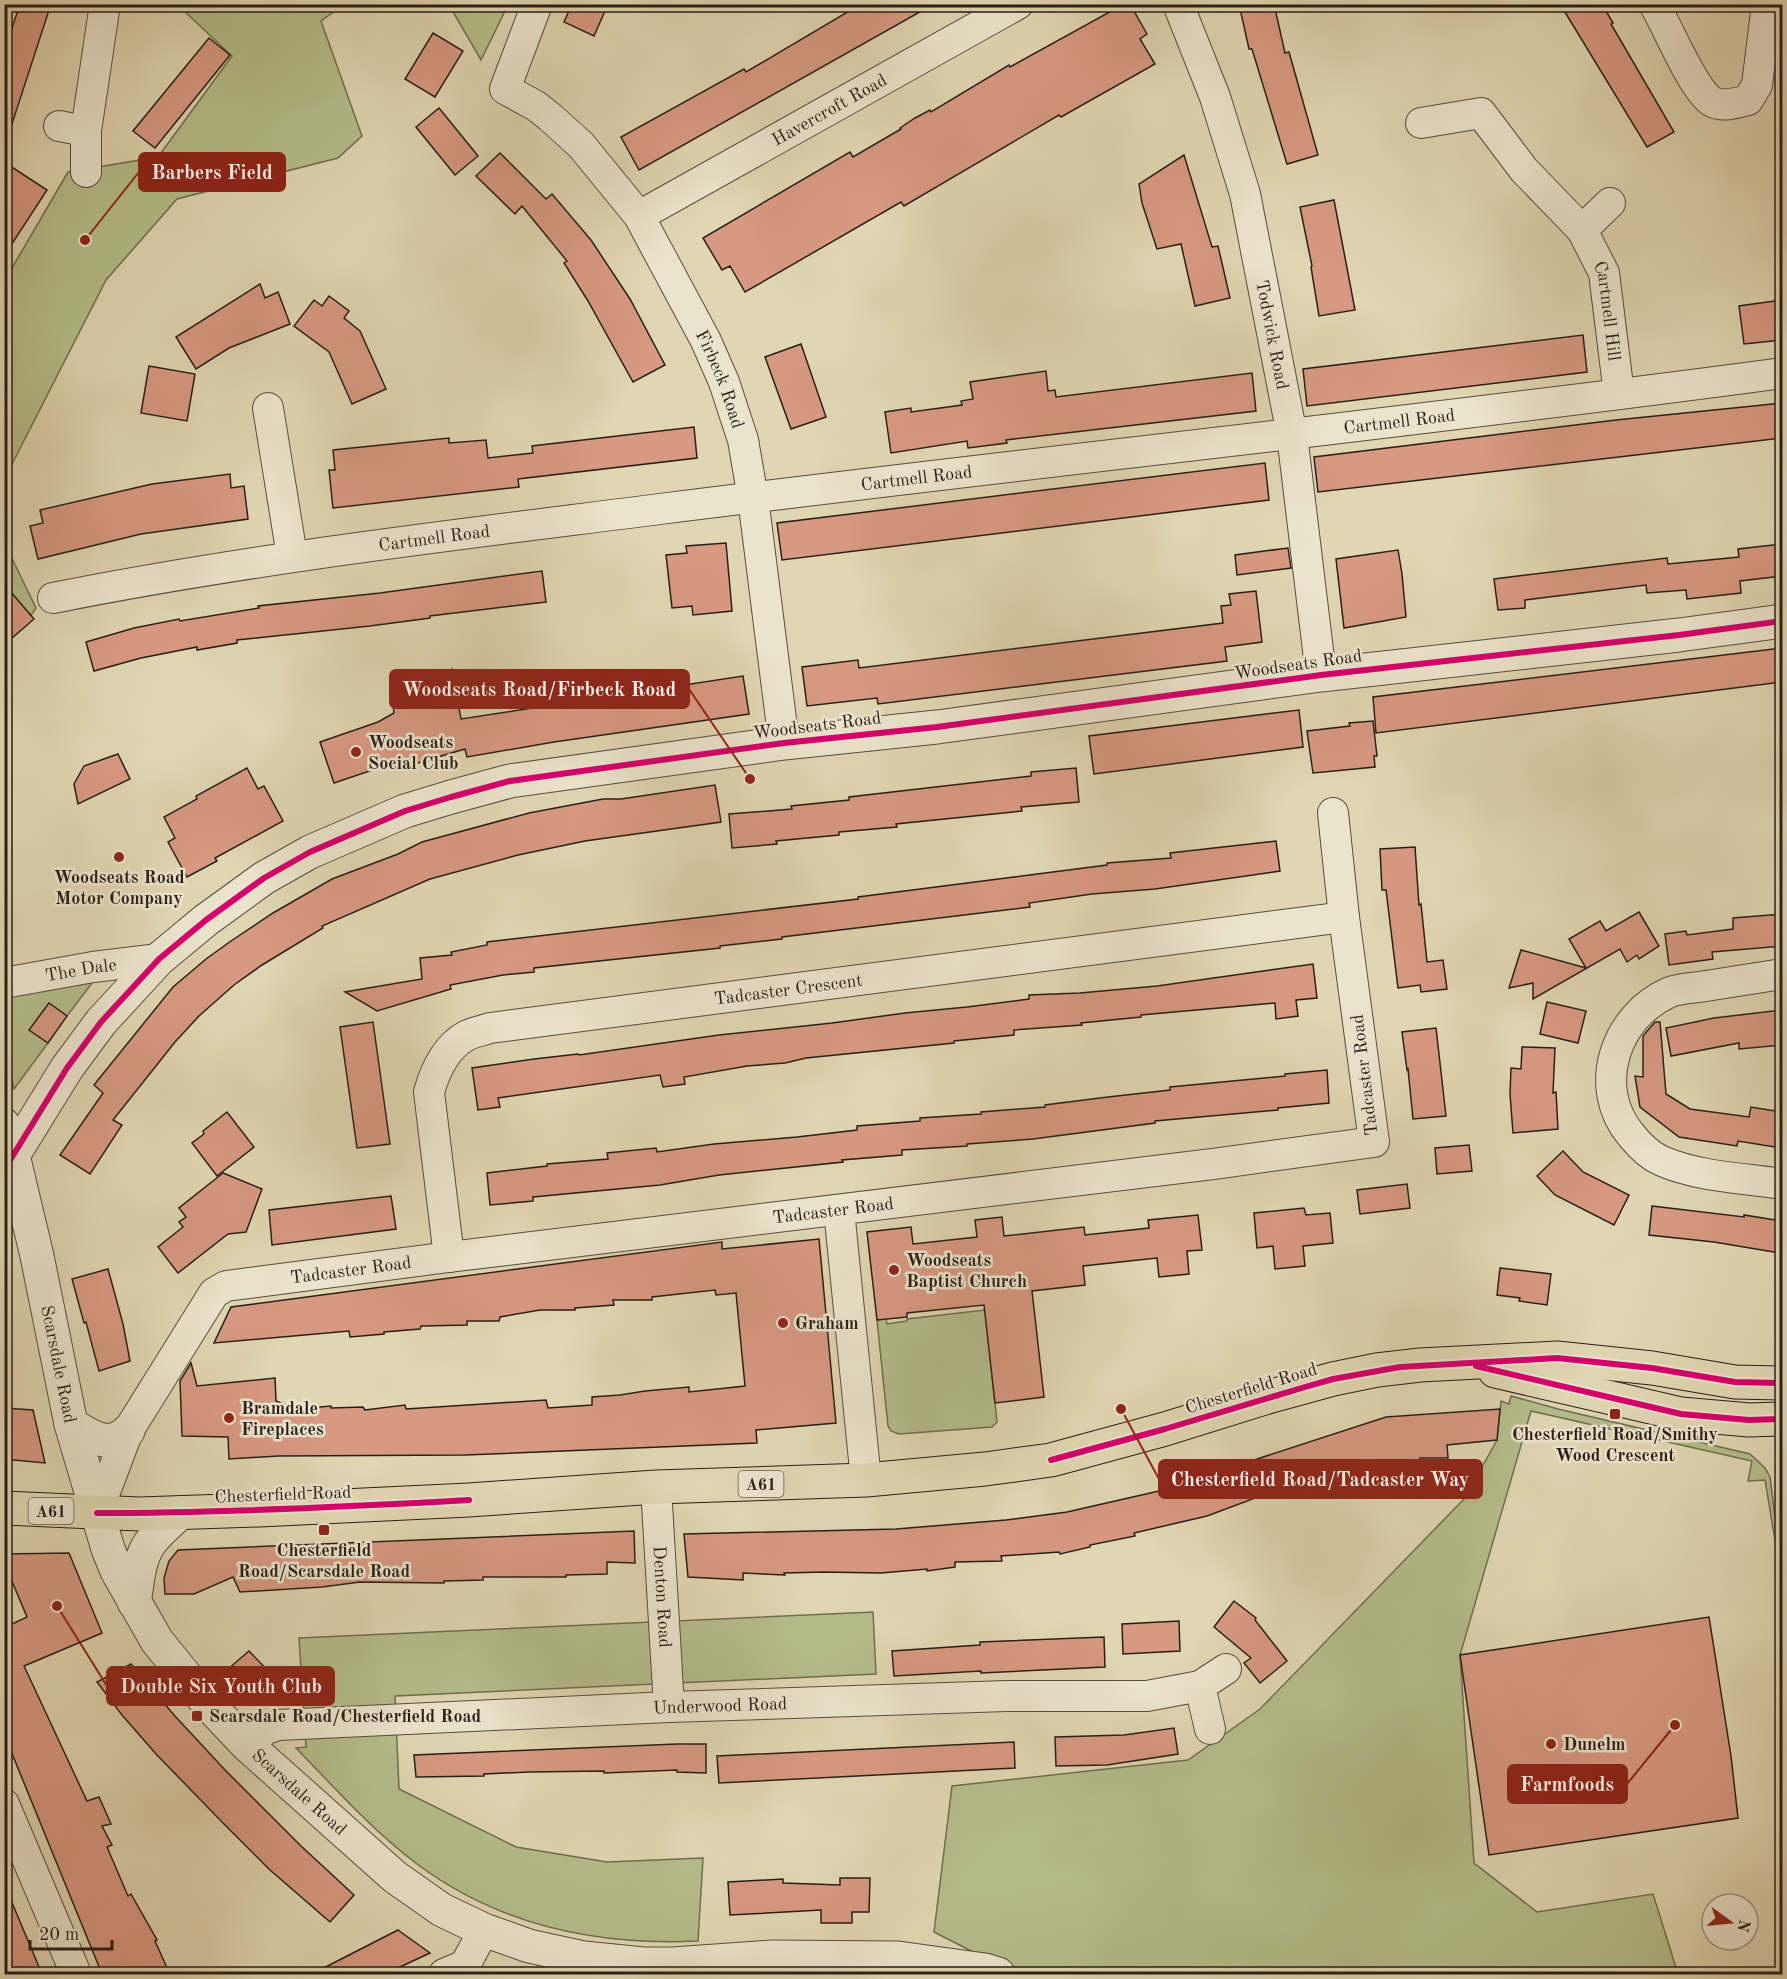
<svg xmlns="http://www.w3.org/2000/svg" width="1787" height="1979" font-family="'Old Standard TT',serif">
<style>
.green{fill:#b4bd8a;stroke:#6e6e51;stroke-width:1.5}
.building{fill:#d79981;stroke:#291e18;stroke-width:1.5}
.lines{fill:none;stroke-linecap:round;stroke-linejoin:round}
.minor-casing{stroke:#574c3e;stroke-width:32}
.tertiary-casing{stroke:#574c3e;stroke-width:35}
.trunk-casing{stroke:#291e18;stroke-width:35}
.minor{stroke:#ebe4cd;stroke-width:30}
.tertiary{stroke:#ebe4cd;stroke-width:33}
.trunk{stroke:#e0d6b2;stroke-width:33}
.cycleway-casing{stroke:#ebe4cd;stroke-width:10}
.cycleway{stroke:#d6006c;stroke-width:6}
.poi-dot{fill:#8f2418;stroke:#ebe4cd;stroke-width:2}
.labels{text-anchor:middle;stroke-width:5;stroke-linejoin:round;paint-order:stroke}
.shield{fill:#ebe4cd;stroke:#63594e;stroke-width:1.5}
.shield-label{font-size:16px;font-weight:bold;fill:#291e18}
.street-label{font-size:18px;fill:#291e18;stroke:#ebe4cd}
.poi-label{font-size:18px;font-weight:bold;fill:#291e18;stroke:#ebe4cd;text-anchor:start}
.leader{fill:none;stroke:#8f2418;stroke-width:2}
.callout-dot{fill:#8f2418;stroke:#ebe4cd;stroke-width:2}
.callout{fill:#8f2418;stroke:#8f2418;stroke-width:2}
.callout-label{font-size:20px;text-anchor:middle;font-weight:bold;fill:#fff}
</style>
<rect width="100%" height="100%" fill="#e0d6b2"/>
<filter id="stains"><feTurbulence type="fractalNoise" baseFrequency=".00333" numOctaves="4"/><feColorMatrix values="0 0 0 0 .2 0 0 0 0 .09 0 0 0 0 .02 0 0 0 .5 -.17"/></filter>
<radialGradient id="worn" r=".72"><stop offset=".6" stop-color="#630" stop-opacity="0"/><stop offset="1" stop-color="#630" stop-opacity=".3"/></radialGradient>
<g class="green">
<path d="M187,4L343,5L321,21L362,136L338,158L177,199L106,280L5,478V280L68,172L158,157L232,56L182,9Z"/>
<path d="M449,5H508L481,60Z"/>
<path d="M4,542L36,608L29,618L5,585Z"/>
<path d="M88,978L92,983L67,1016L49,1003L30,1030L48,1043L14,1089L5,1047L4,999L7,996Z"/>
<path d="M985,1310L997,1422L992,1427L899,1434L891,1431L888,1426L877,1320L886,1319L887,1324L907,1321V1319Z"/>
<path d="M1511,1396L1558,1409L1750,1454L1765,1468L1770,1477L1778,1542L1775,1540L1765,1480L1748,1481L1752,1461L1531,1411L1460,1655L1474,1863L1537,1912L1653,1894L1678,1974H1016L934,1932L952,1786L1188,1760L1260,1709L1464,1499L1497,1440L1501,1401L1509,1404Z"/>
<path d="M873,1612L876,1674L395,1696L399,1789L516,1847L607,1862L703,1858L698,1941C591,1946 488,1923 403,1853C365,1822 331,1784 296,1748L306,1747L299,1638Z"/>
</g>
<g class="building">
<path d="M20,4H51L9,133L4,132V52Z"/>
<path d="M572,4H608L594,36L564,22Z"/>
<path d="M861,4H934L639,170L621,137L744,69L746,72Z"/>
<path d="M1124,4H1130L1147,34L1140,39L1155,64L1061,117L1059,115L904,206L901,202L745,292L730,266L722,270L703,238L850,152L853,157L901,129L900,128L915,118L930,110L931,112L1009,65L1010,67Z"/>
<path d="M1239,4H1274L1285,53L1289,52L1318,155L1287,164L1252,49H1249Z"/>
<path d="M1560,4H1602L1613,23L1611,24L1674,132L1647,147Z"/>
<path d="M433,33L463,51L435,97L405,79Z"/>
<path d="M209,38L230,55L155,148L133,131Z"/>
<path d="M439,108L478,156L455,175L416,127Z"/>
<path d="M500,153L546,199L552,194L591,240L630,299L665,365L633,382L588,301L564,263L567,261L522,206L515,214L476,176Z"/>
<path d="M1184,155L1212,247L1218,246L1230,298L1195,306L1181,244L1157,249L1142,203L1139,184Z"/>
<path d="M4,162L47,190L4,256Z"/>
<path d="M1334,200L1355,310L1319,316L1311,267L1312,266L1300,207Z"/>
<path d="M260,284L265,298L278,292L290,324L229,348L196,369L176,337Z"/>
<path d="M329,296L349,311L344,318L360,331L386,389L352,404L329,352L294,326L314,300L322,306Z"/>
<path d="M1782,300V340L1744,344L1739,306Z"/>
<path d="M1583,335L1587,372L1307,406L1303,369Z"/>
<path d="M801,344L826,417L791,429L765,357Z"/>
<path d="M149,366L195,374L187,421L141,413Z"/>
<path d="M1046,371L1048,391L1055,390L1056,397L1252,373L1256,411L1006,440L1007,443L968,448L967,441L891,453L885,412L911,408V412L962,405L961,401L973,399L970,382Z"/>
<path d="M1782,403V438L1318,492L1314,457L1616,420Z"/>
<path d="M694,427L697,458L518,479L519,487L333,508L329,470H335L333,450L449,438V443L486,440L488,458L533,453L532,446Z"/>
<path d="M1265,463L1269,500L782,560L777,523Z"/>
<path d="M230,474L231,488L244,486L248,519L141,534L38,559L30,526L43,523L40,510L152,484Z"/>
<path d="M726,543L732,611L693,615L692,606L672,608L666,555L687,553L686,546Z"/>
<path d="M1782,544V576L1740,581L1741,593L1687,599L1686,590L1647,593L1646,585L1525,600V608L1498,610L1494,579L1667,558L1668,564L1739,557L1738,549Z"/>
<path d="M1288,548L1291,568L1237,575L1235,555Z"/>
<path d="M1398,550L1402,574L1406,617L1344,628L1336,559Z"/>
<path d="M542,571L546,602L430,616V618L370,626L237,640V643L197,650V647L141,658L94,671L86,642L134,628L179,619L180,621L259,608L258,606L380,593Z"/>
<path d="M4,584L34,619L4,645Z"/>
<path d="M1256,591L1262,642L1225,647L1227,661L878,704L877,698L807,706L802,667L858,660L859,668L1223,623L1221,606L1231,605L1229,594Z"/>
<path d="M1782,648V682L1376,733L1373,697Z"/>
<path d="M452,669L461,719L743,676L749,714L554,742L467,757L465,749L394,770L393,763L334,783L320,742L378,722L394,713L392,697Z"/>
<path d="M1299,710L1303,747L1094,774L1089,736Z"/>
<path d="M1373,721L1377,756H1374L1375,767L1313,773L1307,731L1350,726L1349,723Z"/>
<path d="M118,754L130,779L78,804L74,784L84,766Z"/>
<path d="M247,768L258,789L264,786L283,821L215,858L217,861L187,877L168,842L175,838L164,817L197,799L196,796Z"/>
<path d="M1076,768L1079,802L1021,807L1022,811L896,824L897,827L839,832V835L776,841L777,844L732,848L729,814L792,809L791,806L849,800V797L1031,776V772Z"/>
<path d="M715,785L721,822L585,841L518,855L430,879L322,926L323,928L262,965L234,985L199,1016L175,1042L113,1120L122,1125L90,1174L60,1155L103,1093L94,1085L173,987L206,959L231,941L273,913L332,879L398,854L422,842L529,813L603,799H621Z"/>
<path d="M1276,841L1280,871L1155,889L1092,894L1029,903L1030,907L782,937V939L720,946V948L534,968V972L503,975L450,985L451,989L377,1011L345,992L422,979L420,958L452,955L451,952L487,945V942L858,899V897L1107,865V863L1171,858L1170,853Z"/>
<path d="M1415,847L1419,905L1421,904L1427,962L1443,960L1447,989L1421,992L1420,985L1398,988L1386,890H1382L1380,849Z"/>
<path d="M1639,912L1659,946L1639,959L1637,955L1627,962L1620,949L1533,999V983L1509,988L1521,950L1586,968L1569,939L1600,921L1606,931Z"/>
<path d="M1782,914V946L1712,952L1713,959L1669,965L1665,934L1686,931L1687,935L1733,929V918Z"/>
<path d="M1313,964L1317,998L1296,1000L1298,1016L1276,1019L1275,1003L1141,1015V1017L1081,1023L1082,1025L1014,1030V1035L954,1041V1043L806,1058L785,1063L747,1066L684,1077L685,1084L663,1087L660,1075L498,1098L500,1107L478,1110L472,1068L534,1059L578,1054L579,1055L719,1035L832,1023L905,1013L967,1007L1029,999V995L1080,993L1157,986Z"/>
<path d="M1547,1002L1586,1011L1578,1043L1540,1034Z"/>
<path d="M49,1003L67,1016L48,1043L29,1030Z"/>
<path d="M1782,1010V1045L1739,1049V1043L1671,1056L1666,1028L1714,1018Z"/>
<path d="M373,1022L390,1144L357,1148L340,1027Z"/>
<path d="M1655,1022H1660L1666,1094L1690,1109L1749,1117L1751,1107L1782,1112V1148L1738,1141L1737,1146L1679,1137L1640,1107L1635,1076L1643,1077V1036Z"/>
<path d="M1436,1028L1446,1116L1413,1119L1408,1069L1407,1070L1402,1032Z"/>
<path d="M1522,1047L1555,1048L1553,1093L1556,1092L1558,1129L1513,1133L1510,1094L1511,1068L1521,1069Z"/>
<path d="M1327,1070L1329,1103L1278,1108V1110L1155,1121V1123L1033,1139L967,1144V1146L902,1150V1155L842,1160L843,1162L719,1175L660,1185L533,1197V1201L490,1205L487,1173L547,1166V1164L608,1159L607,1153L656,1148L657,1152L714,1144L797,1137L857,1130V1126L920,1121V1118L981,1114V1112L1045,1107V1105L1108,1097L1170,1090V1087L1285,1076V1074Z"/>
<path d="M227,1112L254,1147L217,1176L192,1143L204,1134L203,1131Z"/>
<path d="M1469,1145L1472,1171L1437,1174L1435,1148Z"/>
<path d="M1563,1151L1583,1172L1629,1195L1614,1225L1555,1195L1537,1176Z"/>
<path d="M223,1173L262,1189L246,1232L228,1234L178,1273L158,1247L183,1227L179,1222L186,1217L179,1208Z"/>
<path d="M1407,1184L1410,1208L1360,1214L1357,1190Z"/>
<path d="M391,1196L396,1229L272,1245L269,1210Z"/>
<path d="M1652,1206L1744,1217V1215L1782,1221L1780,1253L1714,1242L1649,1235Z"/>
<path d="M1304,1208L1306,1215L1330,1213L1333,1243L1303,1246L1305,1266L1275,1269L1273,1246L1257,1248L1254,1213Z"/>
<path d="M1198,1215L1202,1250L1187,1251L1189,1274L1159,1277L1157,1258L1083,1266L1085,1285L1032,1291L1044,1397L995,1403L984,1305L907,1313V1317L877,1320L867,1232L911,1227L913,1244L977,1237L975,1220L1002,1217L1004,1236L1084,1227L1085,1235L1149,1228L1148,1220Z"/>
<path d="M819,1239L836,1423L756,1430L757,1443L465,1455L278,1456L229,1459L228,1437L182,1436L180,1381L191,1363L197,1386L275,1378L276,1401L296,1409L331,1406V1408L363,1407L365,1410L405,1405L406,1409L546,1400L548,1408L592,1405V1397L620,1395L645,1391L689,1387V1392L745,1386L736,1293L716,1295L715,1290L652,1297V1300H613L614,1305L575,1308V1310H540L500,1317L499,1321H467V1325L421,1326L420,1329L384,1332V1334L350,1337L349,1331L214,1343L231,1307L722,1242V1249Z"/>
<path d="M1500,1268L1551,1274L1547,1305L1519,1301L1520,1298L1497,1295Z"/>
<path d="M108,1269L123,1324L130,1361L99,1371L86,1322L84,1323L72,1279Z"/>
<path d="M4,1408L33,1410L45,1463L4,1459Z"/>
<path d="M1500,1409L1497,1440L1447,1445L1448,1458H1420V1463L1381,1460L1380,1465L1336,1464V1468L1207,1516L1134,1533L1135,1536L1090,1545V1547L1060,1554L1059,1552L1001,1556L1002,1561L955,1562V1567L927,1571V1569L881,1573L824,1572L784,1573L785,1575L743,1573V1580L688,1577L684,1534L896,1529L1006,1520L1067,1512L1159,1491L1386,1417Z"/>
<path d="M634,1531L635,1563L607,1562V1574L566,1575V1577H483V1580L444,1581V1583L360,1582L322,1587L240,1592L233,1577L194,1594H165L164,1578L169,1561L178,1550Z"/>
<path d="M69,1553L102,1633L24,1666L87,1801L99,1797L111,1824L102,1826L112,1845L107,1847L128,1896L131,1894L157,1940L155,1941L168,1970L154,1974H102L4,1734V1623L6,1627L27,1617L11,1579L4,1582V1554Z"/>
<path d="M1234,1601L1256,1618L1255,1620L1287,1661L1260,1683L1244,1663L1251,1658L1214,1627Z"/>
<path d="M1709,1617L1731,1756L1738,1818L1489,1855L1460,1655Z"/>
<path d="M1179,1621L1180,1651L1123,1654L1122,1624Z"/>
<path d="M1104,1637L1105,1667L981,1673V1671L894,1676L892,1651L980,1645V1642Z"/>
<path d="M249,1651L273,1676L305,1675V1700L259,1703L228,1669Z"/>
<path d="M131,1664L174,1715L225,1770L301,1846L354,1895L330,1922L270,1870L222,1822L156,1754L122,1715L97,1682Z"/>
<path d="M1174,1728L1178,1754L1107,1765L1056,1766L1055,1737L1124,1735Z"/>
<path d="M1014,1742L1015,1768L719,1783L717,1756Z"/>
<path d="M677,1744H706V1773L677,1772V1770L604,1773V1771L529,1772L484,1774V1776L416,1777L414,1755Z"/>
<path d="M840,1878H870L869,1912H852V1923H821V1910L730,1915L728,1882L783,1879V1883L840,1885Z"/>
<path d="M4,1886H5L42,1974H4Z"/>
<path d="M398,1930L430,1953L385,1974H312Z"/>
</g>
<g class="lines">
<defs>
<g id="minor">
<path id="s1" d="M537,4L505,89L536,106L550,117L581,145L639,216L706,341L724,382L743,440L753,498L784,743"/>
<path id="s2" d="M1178,4L1215,97L1245,194L1292,435L1321,675"/>
<path d="M1654,4C1668,27 1692,88 1711,101C1722,108 1736,103 1748,100L1757,85L1767,4"/>
<path id="s3" d="M1421,123L1481,113L1524,170L1582,230L1604,273L1619,394"/>
<path d="M59,126L86,131"/>
<path d="M86,172V131L105,4"/>
<path id="s4" d="M639,216L1018,4"/>
<path d="M1582,230L1610,203"/>
<path d="M268,408L292,556"/>
<path id="s5" d="M53,598C254,558 456,535 660,509C1034,462 1409,423 1782,373"/>
<path d="M1782,974C1757,978 1731,982 1706,986C1695,988 1681,988 1670,992C1615,1016 1591,1087 1631,1135C1639,1145 1650,1156 1662,1161C1699,1177 1743,1178 1782,1184"/>
<path id="s6" d="M4,983L93,967L159,959"/>
<path d="M4,1123L13,1155"/>
<path d="M839,1210L866,1480"/>
<path id="s7" d="M449,1257L429,1092C435,1071 446,1047 466,1036C473,1032 482,1031 490,1028L1344,917"/>
<path id="s8" d="M656,1487L669,1707"/>
<path id="s9" d="M97,1513L128,1431L214,1293L226,1286L449,1257L1213,1164L1374,1142L1344,917L1333,813"/>
<path d="M1200,1686L1226,1669"/>
<path id="s10" d="M247,1745L266,1729L278,1725L669,1707L1007,1696H1147L1200,1686L1210,1729"/>
<path d="M4,1804L76,1974"/>
<path d="M444,1974L465,1965L484,1930"/>
</g>
<g id="tertiary">
<path id="s11" d="M13,1155L37,1256L71,1424L108,1549L117,1571L157,1641L209,1705L247,1745L395,1877L442,1910L484,1930L529,1946L584,1958L643,1964H673L772,1957L898,1958L985,1970L998,1974"/>
<path d="M4,1170L67,1068L101,1022L159,959L206,920L264,878L310,852L405,811L451,797L510,781L784,743L937,727L1321,675L1679,635L1782,621"/>
<path d="M71,1424C89,1436 110,1450 128,1431"/>
<path d="M134,1602C138,1582 138,1560 150,1543C158,1532 170,1522 180,1513"/>
</g>
<g id="trunk">
<path d="M1495,1371L1681,1414L1749,1420L1782,1419"/>
<path d="M4,1508L139,1514L259,1510L469,1500L656,1487L866,1480L985,1469L1051,1460L1165,1429L1271,1396L1333,1379L1377,1370L1420,1365L1557,1358L1652,1368L1735,1382L1782,1383"/>
</g>
</defs>
<use href="#minor" class="minor-casing"/>
<use href="#tertiary" class="tertiary-casing"/>
<use href="#trunk" class="trunk-casing"/>
<use href="#minor" class="minor"/>
<use href="#tertiary" class="tertiary"/>
<use href="#trunk" class="trunk"/>
<defs>
<g id="cycleway">
<path d="M4,1170L67,1068L101,1022L159,959L206,920L264,878L310,852L405,811L451,797L510,781L784,743L937,727L1321,675L1679,635L1782,621"/>
<path d="M1476,1366L1681,1414L1749,1420L1782,1419"/>
<path d="M1051,1460L1165,1429L1305,1387L1333,1379L1400,1367L1557,1358L1652,1368L1735,1382L1782,1383"/>
<path d="M97,1513C221,1513 345,1507 469,1500"/>
</g>
</defs>
<use href="#cycleway" class="cycleway-casing"/>
<use href="#cycleway" class="cycleway"/>
</g>
<g class="poi-dot">
<circle cx="356" cy="752" r="6"/>
<circle cx="119" cy="857" r="6"/>
<circle cx="894" cy="1270" r="6"/>
<circle cx="783" cy="1323" r="6"/>
<rect x="1609" y="1408" width="12" height="12" rx="3"/>
<circle cx="229" cy="1418" r="6"/>
<rect x="318" y="1524" width="12" height="12" rx="3"/>
<rect x="191" y="1710" width="12" height="12" rx="3"/>
<circle cx="1551" cy="1744" r="6"/>
</g>
<g class="labels">
<g class="shield">
<rect x="738.5" y="1471" width="45" height="26" rx="4.5"/>
<rect x="28.5" y="1498" width="45" height="26" rx="4.5"/>
</g>
<g class="shield-label">
<text x="761" y="1490">A61</text>
<text x="51" y="1517">A61</text>
</g>
<g class="street-label">
<text dy="6" stroke="none"><textPath href="#s4" startOffset="218">Havercroft Road</textPath></text>
<text dy="6" stroke="none"><textPath href="#s3" startOffset="302">Cartmell Hill</textPath></text>
<text dy="6" stroke="none"><textPath href="#s2" startOffset="345">Todwick Road</textPath></text>
<text dy="6" stroke="none"><textPath href="#s1" startOffset="460">Firbeck Road</textPath></text>
<text dy="6" stroke="none"><textPath href="#s5" startOffset="1358">Cartmell Road</textPath></text>
<text dy="6" stroke="none"><textPath href="#s5" startOffset="872">Cartmell Road</textPath></text>
<text dy="6" stroke="none"><textPath href="#s5" startOffset="386">Cartmell Road</textPath></text>
<text transform="translate(1298 664) rotate(-8)" y="6">Woodseats Road</text>
<text transform="translate(817 725) rotate(-7)" y="6">Woodseats Road</text>
<text dy="6" stroke="none"><textPath href="#s6" startOffset="78">The Dale</textPath></text>
<text dy="6" stroke="none"><textPath href="#s7" startOffset="561">Tadcaster Crescent</textPath></text>
<text transform="translate(1364 1075) rotate(-97)" y="6">Tadcaster Road</text>
<text dy="6" stroke="none"><textPath href="#s9" startOffset="876">Tadcaster Road</textPath></text>
<text dy="6" stroke="none"><textPath href="#s9" startOffset="390">Tadcaster Road</textPath></text>
<text dy="6" stroke="none"><textPath href="#s11" startOffset="214">Scarsdale Road</textPath></text>
<text transform="translate(1251 1388) rotate(-17)" y="6">Chesterfield Road</text>
<text transform="translate(283 1494) rotate(-2)" y="6">Chesterfield Road</text>
<text dy="6" stroke="none"><textPath href="#s8" startOffset="110">Denton Road</textPath></text>
<text dy="6" stroke="none"><textPath href="#s10" startOffset="480">Underwood Road</textPath></text>
<text dy="6" stroke="none"><textPath href="#s11" startOffset="718">Scarsdale Road</textPath></text>
</g>
<g class="poi-label">
<text x="368" y="748">Woodseats<tspan x="368" dy="21">Social Club</tspan></text>
<text x="119" y="883" text-anchor="middle">Woodseats Road<tspan x="119" dy="21">Motor Company</tspan></text>
<text x="906" y="1266">Woodseats<tspan x="906" dy="21">Baptist Church</tspan></text>
<text x="795" y="1329">Graham</text>
<text x="241" y="1414">Bramdale<tspan x="241" dy="21">Fireplaces</tspan></text>
<text x="1615" y="1440" text-anchor="middle">Chesterfield Road/Smithy<tspan x="1615" dy="21">Wood Crescent</tspan></text>
<text x="324" y="1556" text-anchor="middle">Chesterfield<tspan x="324" dy="21">Road/Scarsdale Road</tspan></text>
<text x="209" y="1722">Scarsdale Road/Chesterfield Road</text>
<text x="1563" y="1750">Dunelm</text>
</g>
</g>
<path class="leader" d="M85 240L139 172M750 779L689 689M1121 1409L1159 1479M57 1606L107 1686M1675 1725L1627 1784"/>
<g class="callout-dot">
<circle cx="85" cy="240" r="6"/>
<circle cx="750" cy="779" r="6"/>
<circle cx="1121" cy="1409" r="6"/>
<circle cx="57" cy="1606" r="6"/>
<circle cx="1675" cy="1725" r="6"/>
</g>
<g class="callout">
<rect x="139" y="153" width="146" height="38" rx="6"/>
<rect x="390" y="670" width="299" height="38" rx="6"/>
<rect x="1159" y="1460" width="323" height="38" rx="6"/>
<rect x="107" y="1667" width="227" height="38" rx="6"/>
<rect x="1508" y="1765" width="119" height="38" rx="6"/>
</g>
<g class="callout-label">
<text x="212" y="179">Barbers Field</text>
<text x="539" y="696">Woodseats Road/Firbeck Road</text>
<text x="1320" y="1486">Chesterfield Road/Tadcaster Way</text>
<text x="221" y="1693">Double Six Youth Club</text>
<text x="1567" y="1791">Farmfoods</text>
</g>
<rect width="1787" height="1979" fill="none" stroke="#e0d6b2" stroke-width="24"/>
<rect x="6" y="6" width="1775" height="1967" fill="none" stroke="#291e18" stroke-width="3"/>
<rect x="12" y="12" width="1763" height="1955" fill="none" stroke="#291e18" stroke-width="1.5"/>
<g transform="translate(1730 1922) rotate(105)"><circle r="28" fill="#ebe4cd" stroke="#9d9585" stroke-width="1.5"/>
<path d="M0-4.5L10 22L0 15L-10 22Z" fill="#8f2418"/>
<text y="-9" font-size="16" font-weight="bold" text-anchor="middle" fill="#291e18">N</text>
</g>
<path d="M30 1940v9h82v-9" fill="none" stroke="#291e18" stroke-width="3"/>
<text x="39" y="1940" font-size="18" fill="#291e18" stroke="#ebe4cd" stroke-width="4.5" paint-order="stroke">20 m</text>
<rect width="100%" height="100%" filter="url(#stains)"/>
<rect width="100%" height="100%" fill="url(#worn)"/>
</svg>
